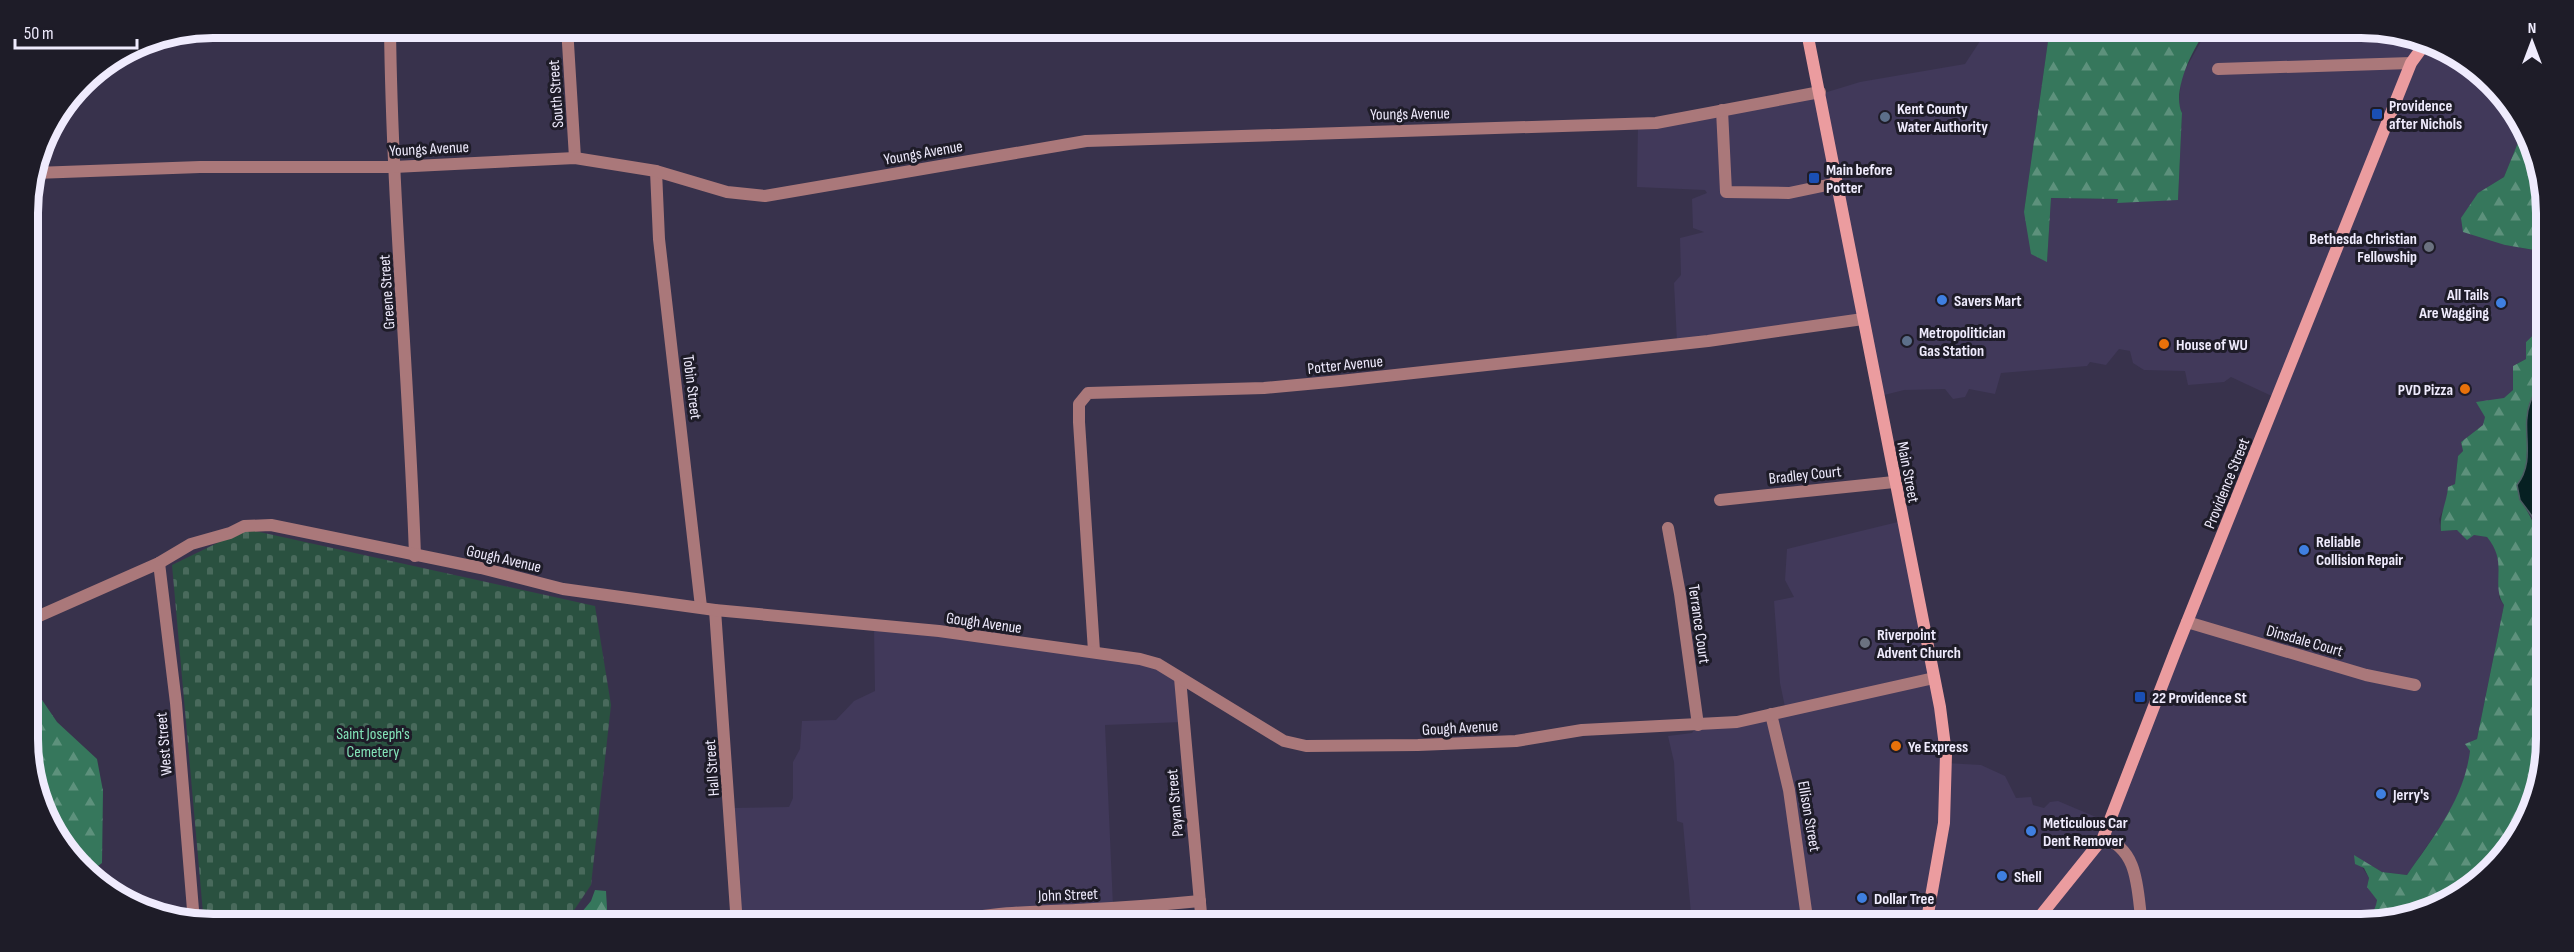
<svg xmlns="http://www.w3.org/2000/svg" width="2574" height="952" font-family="'Sofia Sans Condensed',sans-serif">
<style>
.built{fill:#41395a}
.forest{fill:url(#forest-firs)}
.cemetery{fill:url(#cemetery-stones)}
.water{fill:#062022;stroke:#4c5d64;stroke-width:1.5}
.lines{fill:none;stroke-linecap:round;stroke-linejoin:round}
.minor{stroke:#aa787a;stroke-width:12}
.tertiary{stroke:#aa787a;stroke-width:12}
.secondary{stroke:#eb9c9f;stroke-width:12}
.transit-dot{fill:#1a4fb4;stroke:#1e1c28;stroke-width:2}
.service-dot{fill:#5c6f8a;stroke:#1e1c28;stroke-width:2}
.worship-dot{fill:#6b7280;stroke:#1e1c28;stroke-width:2}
.shop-dot{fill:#3f7fe0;stroke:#1e1c28;stroke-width:2}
.food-dot{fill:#e8710a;stroke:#1e1c28;stroke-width:2}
.labels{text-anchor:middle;stroke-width:6;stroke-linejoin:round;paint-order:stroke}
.street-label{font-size:16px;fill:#efebfd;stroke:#1e1c28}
.poi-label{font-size:16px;font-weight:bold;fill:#efebfd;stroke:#1e1c28;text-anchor:start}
.park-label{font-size:16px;fill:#83e3b8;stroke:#1e1c28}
.rim{fill:none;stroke:#efebfd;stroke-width:8}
</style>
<defs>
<pattern id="forest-firs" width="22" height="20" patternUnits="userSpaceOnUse" patternTransform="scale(1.5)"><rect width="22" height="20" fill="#36775c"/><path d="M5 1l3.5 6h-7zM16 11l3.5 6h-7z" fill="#5d917c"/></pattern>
<pattern id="cemetery-stones" width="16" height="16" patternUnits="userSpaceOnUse" patternTransform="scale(1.5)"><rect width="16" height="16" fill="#2a5140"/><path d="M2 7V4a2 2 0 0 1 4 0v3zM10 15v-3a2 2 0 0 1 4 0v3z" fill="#496a5c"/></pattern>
</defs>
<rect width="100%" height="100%" fill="#38324c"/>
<g class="built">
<path d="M2011,27H2050L2024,212L2047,261L2051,198L2118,199L2117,202L2178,199L2182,113L2179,105L2181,77L2209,27H2361L2421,37L2501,91L2528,132L2517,145L2504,177L2478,193L2505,245L2540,251L2546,258V324L2526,342V359L2513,366V390L2485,417L2483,425L2461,442L2463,451L2458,456L2455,484L2448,487L2447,501L2439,519L2441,531L2457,530L2487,537L2496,548L2500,563L2499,598L2504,605L2477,739L2466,744L2470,751L2469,765L2455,805L2407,875L2382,872L2355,856L2369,878L2367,887L2377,899L2376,909L2367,921L2358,925H1692L1683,823L1677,821L1674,762L1668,736L1692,733L1698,725L1785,707L1780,683L1774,601L1794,597L1785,580L1787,549L1902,521L1946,763L1981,765L2005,776L2016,798L2031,797L2033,805L2044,808L2050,802L2058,801L2103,820L2107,817L2276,398L2231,377L2224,382L2188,385L2185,371L2144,370L2133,363L2130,351L2119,349L2106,365L2090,362L2087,366L2001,373L1995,394L1969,389L1965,397L1953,399L1945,389L1904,390L1880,396L1864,321L1677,342L1674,283L1681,275L1680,238L1704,232L1693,228L1692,199L1707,193L1705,190L1637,187L1638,123L1824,93L1860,82L1965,64L1986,32Z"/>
<path d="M874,627L1094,649L1174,672L1183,722L1105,725L1113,906L944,917L934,920L929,925H738L731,808L789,807L793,798V762L800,749L802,721L836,720L854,701L875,691Z"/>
</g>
<g class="forest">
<path d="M2050,27H2209C2194,45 2171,91 2182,113L2178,200L2117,203L2118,199L2051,198L2047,262L2031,254L2024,212Z"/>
<path d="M2528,132L2545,188L2546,258L2540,251L2505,245L2463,232L2461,218L2478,193L2504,177L2517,145Z"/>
<path d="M2546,323V364L2543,381L2529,404L2526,473L2520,500C2554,547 2547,601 2546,657C2545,704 2549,750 2538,797C2535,805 2530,813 2526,821C2495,884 2428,925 2358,925C2368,918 2375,914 2377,900L2367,887L2369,878L2364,868L2355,864L2354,855L2382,872L2407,875C2434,836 2464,799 2470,751L2465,744L2477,739L2504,605C2490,584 2509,563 2487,537L2474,535L2467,540L2457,530L2441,531C2439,515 2447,502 2448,487L2455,484L2458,456L2463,451L2461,442L2483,425L2485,417L2476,402L2504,398L2513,390V366L2526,359V342Z"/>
<path d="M38,694L57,722L97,759L103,791L102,863L94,869H84L73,861L31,775L30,698Z"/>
<path d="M595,890L606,891L608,925H571L591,901Z"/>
</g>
<path class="cemetery" d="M246,529L595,606L611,705L591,885L564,925L204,924L172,565Z"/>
<path class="water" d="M2546,364V562L2532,516L2520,500L2517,485C2537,459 2520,430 2530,403C2535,388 2543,382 2546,364Z"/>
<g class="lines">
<g class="minor">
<path d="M390,27C392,203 409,379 415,556"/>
<path d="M567,27L575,158"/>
<path d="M2218,69L2411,63"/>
<path d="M1722,110L1726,192L1789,193L1837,183"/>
<path d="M656,171L659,239L701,607"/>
<path d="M35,173L200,167H394L575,158L656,171L727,192L765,196L1086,141L1656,123L1820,92"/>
<path d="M1720,500L1894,482"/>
<path d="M1668,528L1680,594L1698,725"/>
<path d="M159,563L176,703L194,922"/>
<path d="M715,610L737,925"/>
<path d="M2187,622L2366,675L2415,685"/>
<path d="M1094,651L1079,422V404L1088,393L1264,388L1340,381L1708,341L1863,319"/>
<path d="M1180,678L1202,925"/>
<path d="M1771,714L1789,790L1808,925"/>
<path d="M938,925C983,912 1030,912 1076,910C1117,908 1159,905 1200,901"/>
</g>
<g class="tertiary">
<path d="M30,620L159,563L191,544L230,533L244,526L271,525L481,568L563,589L715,610L939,631L1140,659L1158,664L1284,741L1306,746L1418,745L1516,741L1582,730L1737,722L1934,678"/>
<path d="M2103,838C2140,849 2137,892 2142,925"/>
</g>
<g class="secondary">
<path d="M1806,27L1940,707L1946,754L1944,823L1926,925"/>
<path d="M2033,925L2103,838L2175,652L2411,63L2427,41"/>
</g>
</g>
<g class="transit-dot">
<rect x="2371" y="108" width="12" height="12" rx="3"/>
<rect x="1808" y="172" width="12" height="12" rx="3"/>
<rect x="2134" y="691" width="12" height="12" rx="3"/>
</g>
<g class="service-dot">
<circle cx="1885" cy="117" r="6"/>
<circle cx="1907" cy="341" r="6"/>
</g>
<g class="worship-dot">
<circle cx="2429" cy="247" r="6"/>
<circle cx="1865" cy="643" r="6"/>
</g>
<g class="shop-dot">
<circle cx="1942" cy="300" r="6"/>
<circle cx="2501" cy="303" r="6"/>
<circle cx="2304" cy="550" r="6"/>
<circle cx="2381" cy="794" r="6"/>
<circle cx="2031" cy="831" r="6"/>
<circle cx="2002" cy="876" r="6"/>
<circle cx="1862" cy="898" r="6"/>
</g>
<g class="food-dot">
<circle cx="2164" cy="344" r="6"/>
<circle cx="2465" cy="389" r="6"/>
<circle cx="1896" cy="746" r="6"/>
</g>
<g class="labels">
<g class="street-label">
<text transform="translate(555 94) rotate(-94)" y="6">South Street</text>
<text transform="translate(1410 113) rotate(-1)" y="6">Youngs Avenue</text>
<text transform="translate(429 148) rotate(-3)" y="6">Youngs Avenue</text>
<text transform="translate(923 152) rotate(-10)" y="6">Youngs Avenue</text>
<text transform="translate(386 292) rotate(-94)" y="6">Greene Street</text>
<text transform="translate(1345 364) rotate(-6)" y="6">Potter Avenue</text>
<text transform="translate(693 387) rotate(83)" y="6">Tobin Street</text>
<text transform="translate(1909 472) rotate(79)" y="6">Main Street</text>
<text transform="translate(1805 474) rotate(-6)" y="6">Bradley Court</text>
<text transform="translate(2226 483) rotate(-68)" y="6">Providence Street</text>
<text transform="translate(504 558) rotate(13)" y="6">Gough Avenue</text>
<text transform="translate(984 622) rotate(8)" y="6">Gough Avenue</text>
<text transform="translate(1700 624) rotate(82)" y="6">Terrance Court</text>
<text transform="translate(2305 640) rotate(16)" y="6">Dinsdale Court</text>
<text transform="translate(1460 727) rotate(-3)" y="6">Gough Avenue</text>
<text transform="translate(163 744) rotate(-95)" y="6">West Street</text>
<text transform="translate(711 768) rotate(-94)" y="6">Hall Street</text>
<text transform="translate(1174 803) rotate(-95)" y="6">Payan Street</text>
<text transform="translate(1810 816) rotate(80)" y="6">Ellison Street</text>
<text transform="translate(1068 894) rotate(-2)" y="6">John Street</text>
</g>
<g class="poi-label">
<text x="2389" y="111">Providence<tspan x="2389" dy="18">after Nichols</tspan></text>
<text x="1897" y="114">Kent County<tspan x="1897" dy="18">Water Authority</tspan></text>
<text x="1826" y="175">Main before<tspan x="1826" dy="18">Potter</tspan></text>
<text x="2417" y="244" text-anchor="end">Bethesda Christian<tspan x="2417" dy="18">Fellowship</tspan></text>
<text x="2489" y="300" text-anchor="end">All Tails<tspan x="2489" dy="18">Are Wagging</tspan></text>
<text x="1954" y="306">Savers Mart</text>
<text x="1919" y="338">Metropolitician<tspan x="1919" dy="18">Gas Station</tspan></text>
<text x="2176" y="350">House of WU</text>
<text x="2453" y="395" text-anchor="end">PVD Pizza</text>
<text x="2316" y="547">Reliable<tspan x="2316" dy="18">Collision Repair</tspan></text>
<text x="1877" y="640">Riverpoint<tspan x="1877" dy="18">Advent Church</tspan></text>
<text x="2152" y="703">22 Providence St</text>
<text x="1908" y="752">Ye Express</text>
<text x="2393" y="800">Jerry's</text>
<text x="2043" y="828">Meticulous Car<tspan x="2043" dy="18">Dent Remover</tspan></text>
<text x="2014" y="882">Shell</text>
<text x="1874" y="904">Dollar Tree</text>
</g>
<g class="park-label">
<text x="373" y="739">Saint Joseph's<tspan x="373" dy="18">Cemetery</tspan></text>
</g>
</g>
<path d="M0 0H2574V952H0ZM213 38H2361A175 175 0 0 1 2536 213V739A175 175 0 0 1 2361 914H213A175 175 0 0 1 38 739V213A175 175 0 0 1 213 38Z" fill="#1e1c28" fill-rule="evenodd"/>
<path class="rim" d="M213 38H2361A175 175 0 0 1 2536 213V739A175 175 0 0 1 2361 914H213A175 175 0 0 1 38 739V213A175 175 0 0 1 213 38Z"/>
<g transform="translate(2532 42)" stroke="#1e1c28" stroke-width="4.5" paint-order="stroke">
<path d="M0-4.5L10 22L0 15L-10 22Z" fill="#efebfd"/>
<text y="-9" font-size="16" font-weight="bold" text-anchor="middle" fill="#efebfd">N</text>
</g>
<path d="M15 39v9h122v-9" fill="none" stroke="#efebfd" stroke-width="3"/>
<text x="24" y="39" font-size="18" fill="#efebfd" stroke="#1e1c28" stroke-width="4.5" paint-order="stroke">50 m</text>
</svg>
